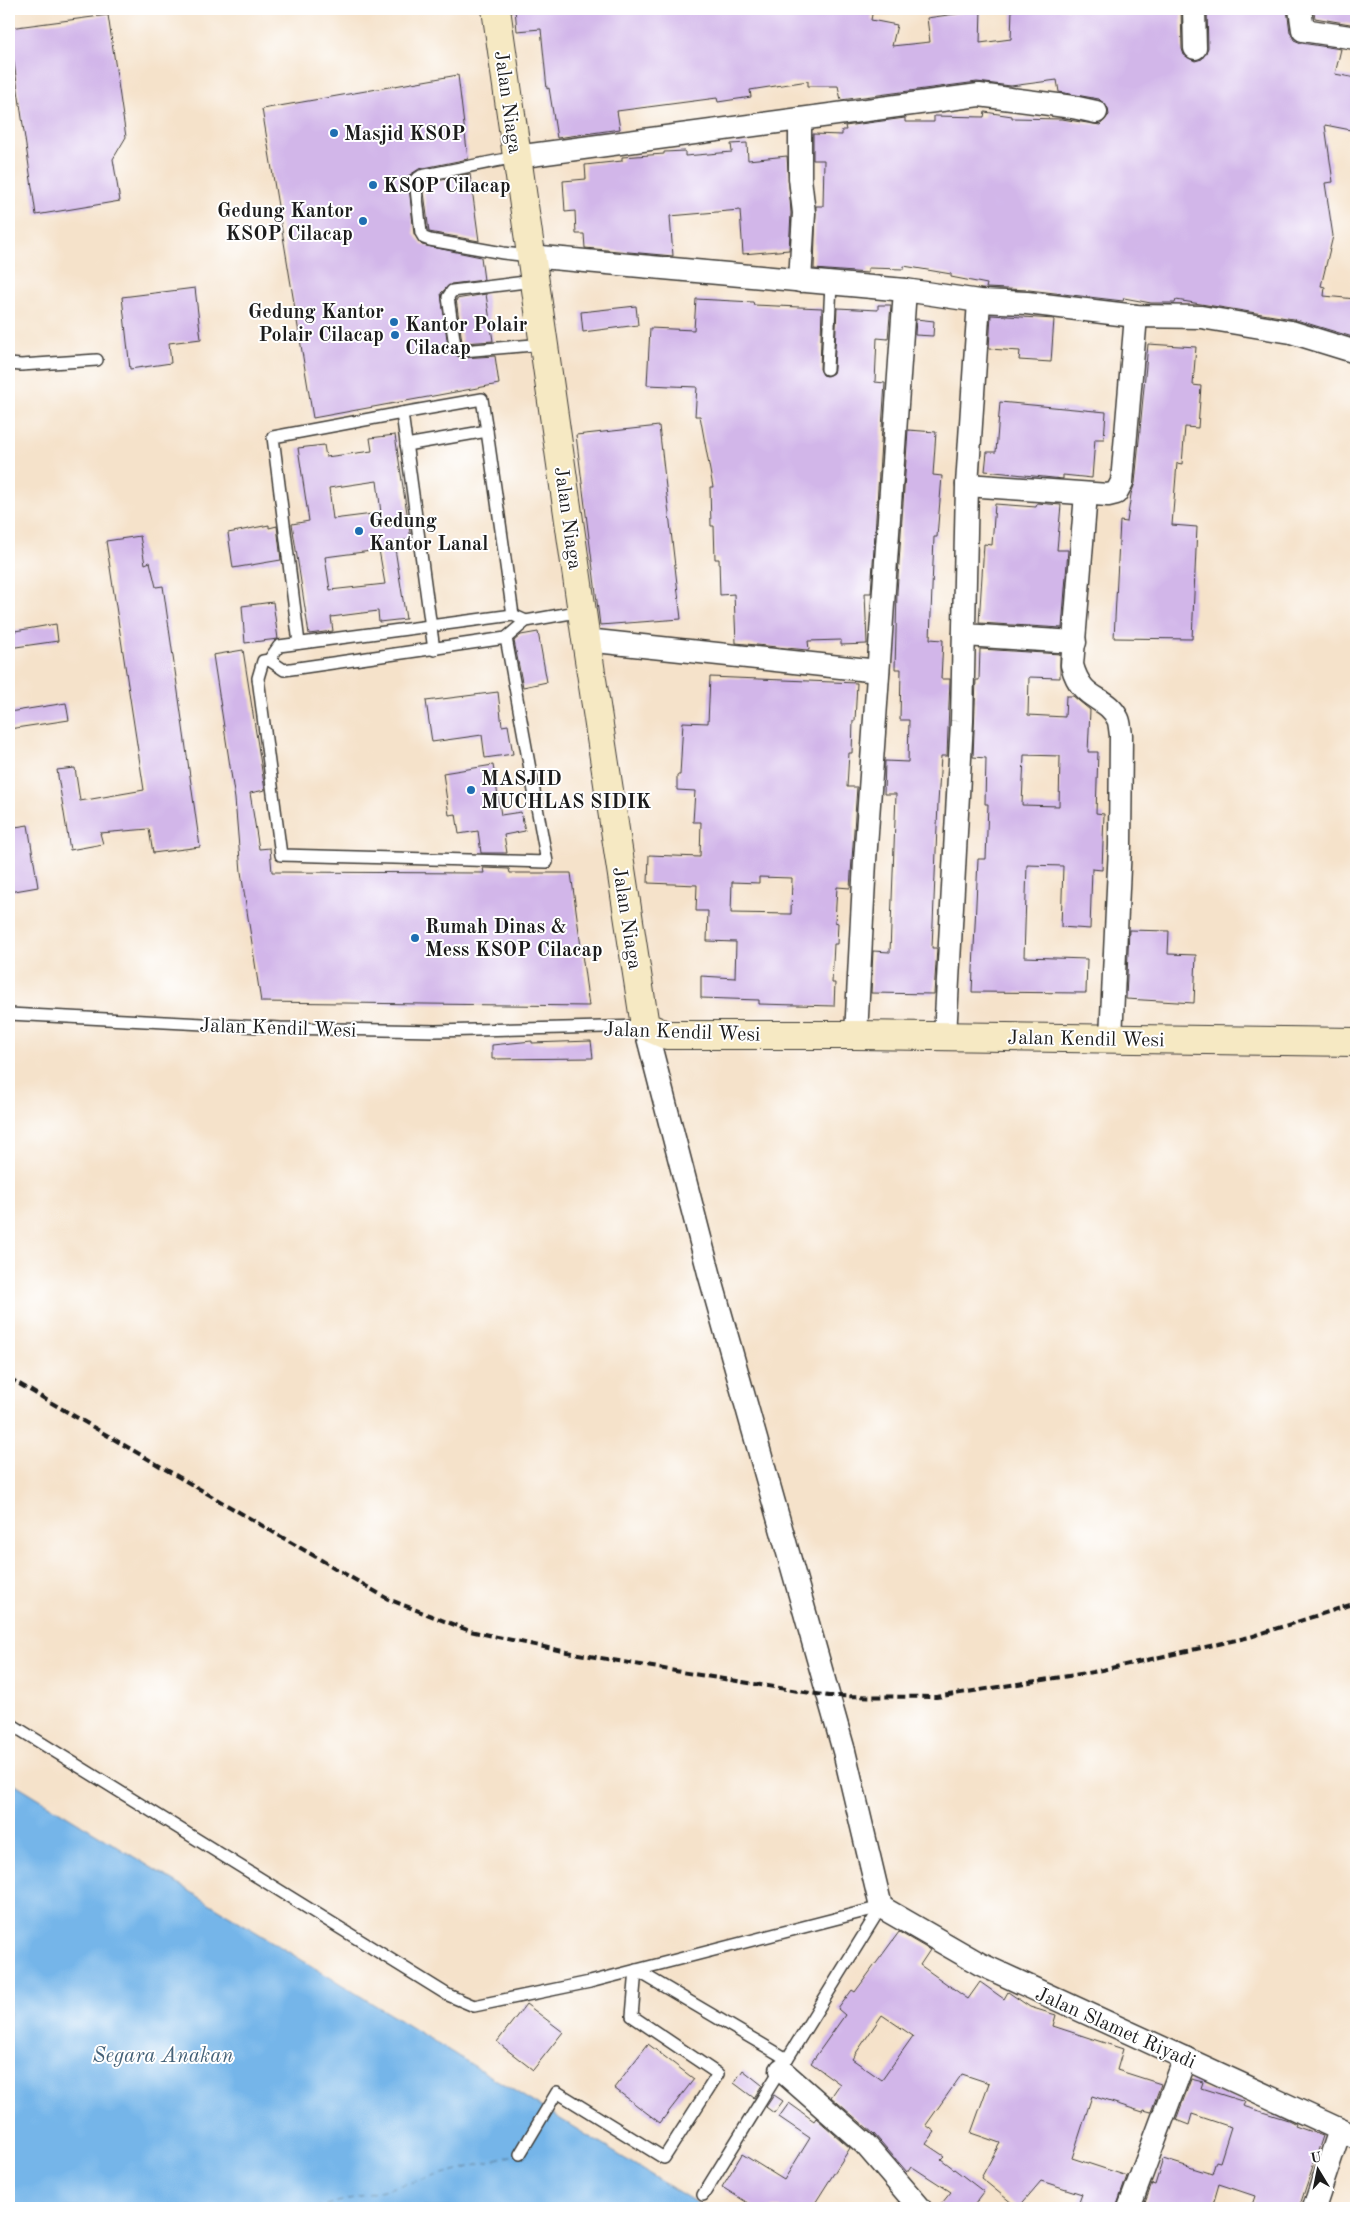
<svg xmlns="http://www.w3.org/2000/svg" width="1365" height="2217" font-family="'Old Standard TT',serif">
<style>
.water{fill:#75b5e9;stroke:#486882}
.lines{fill:none;stroke-linecap:round;stroke-linejoin:round}
.ferry{stroke:#446178;stroke-width:1;stroke-dasharray:6 5;stroke-linecap:butt}
.building{fill:#d2b6e9;fill-rule:evenodd}
.service-casing{stroke:#3d3a36;stroke-width:14}
.minor-casing{stroke:#3d3a36;stroke-width:25}
.secondary-casing{stroke:#3d3a36;stroke-width:30}
.service{stroke:#fff;stroke-width:11}
.minor{stroke:#fff;stroke-width:22}
.secondary{stroke:#f6e9c3;stroke-width:28}
.rail{stroke:#1c1c1c;stroke-width:4;stroke-dasharray:8 4;stroke-linecap:butt}
.poi-dot{fill:#1f6fb2;stroke:#fff;stroke-width:2}
.labels{text-anchor:middle;stroke-width:4;stroke-linejoin:round;paint-order:stroke}
.street-label{font-size:20px;fill:#1c1c1c;stroke:#fff}
.poi-label{font-size:20px;font-weight:bold;fill:#1c1c1c;stroke:#fff;text-anchor:start}
.water-label{font-size:21px;font-style:italic;fill:#446178;stroke:#fff}
</style>
<rect width="100%" height="100%" fill="#fff"/>
<filter id="ink" filterUnits="userSpaceOnUse"><feTurbulence type="fractalNoise" baseFrequency=".02" numOctaves="2"/><feDisplacementMap in="SourceGraphic" scale="10" xChannelSelector="R" yChannelSelector="G"/><feConvolveMatrix kernelMatrix="1 2 1 2 8 2 1 2 1" color-interpolation-filters="sRGB"/></filter>
<filter id="wash" filterUnits="userSpaceOnUse"><feTurbulence type="fractalNoise" baseFrequency=".0096" numOctaves="4" result="noise"/><feDisplacementMap in="SourceGraphic" scale="20" xChannelSelector="R" yChannelSelector="G"/><feGaussianBlur stdDeviation="1.12" result="paint"/><feColorMatrix in="noise" values="0 0 0 0 0 0 0 0 0 0 0 0 0 0 0 0 0 1.4 0 .05"/><feComposite in="paint" operator="in"/></filter>
<g filter="url(#wash)">
<rect width="100%" height="100%" fill="#f5e2ca"/>
<path class="water" d="M9,1780L705,2208H9Z"/>
<g class="lines">
<path class="ferry" d="M315,2208L515,2155"/>
</g>
<g id="blocks">
<g class="building">
<path d="M515,9H873L871,20L897,25L892,46L930,42L927,18L962,13V9H981L980,43L1011,39L1012,9H1181L1182,49L1184,55L1195,61L1202,59L1208,48L1207,9H1287L1290,32L1294,40L1301,43L1341,49L1335,74L1356,78V131L1325,125L1333,182L1325,183L1333,236L1321,286L1325,287L1324,296L1356,299V338L1293,319L1176,300L1175,303H1151L1124,298L1123,301L1029,290L986,288L987,284L951,277V274L904,266V269L868,268V273L814,269L816,206H823L824,160H813V134L842,135V130H846L845,126L905,118V122H934V116L984,117L985,112L1012,116V118L1062,119L1100,125L1109,115L1108,108L1099,99L1059,92L1057,80L1011,86L977,82L841,100L838,86H808V81L750,90L751,97L718,102L717,98L617,111L620,129L557,138L549,88L547,89L541,29L517,31Z"/>
<path d="M1313,9H1356V25L1315,18Z"/>
<path d="M108,15L126,137L113,159L120,201L36,215L9,28Z"/>
<path d="M458,75L468,159L419,169L408,176L414,234L422,245L481,257L484,280L451,284L441,293L448,347L451,352L462,358L495,356L499,384L313,418L262,109Z"/>
<path d="M747,143L748,160L787,156L791,213L789,250L743,254L740,210L670,216L673,256L585,248L584,234H576L575,211L565,212L563,181L586,179L585,165L622,161V157L664,154V152L685,151V156L732,152L731,144Z"/>
<path d="M470,174L479,241L429,232L423,184Z"/>
<path d="M195,288L201,339L169,343L171,363L130,369L122,297Z"/>
<path d="M486,294L493,341L464,343L462,342L456,299Z"/>
<path d="M696,299L753,302L754,305L822,308L820,369L823,375L827,376L833,373L834,369L837,308L878,310V305H891L888,339L877,338L875,382L885,383L871,593H865L867,644L841,645V640L808,641L809,650H807L736,643L734,594L720,595L719,559H715L714,526H711L710,487H713L700,416H695L697,387L647,385L650,328L694,330Z"/>
<path d="M636,306L638,325L583,332L581,312Z"/>
<path d="M991,315L1054,319L1051,362L1019,360L1020,351L989,349Z"/>
<path d="M916,319L934,321L933,336L915,335Z"/>
<path d="M1148,344L1196,347L1193,385L1201,386L1198,428L1185,427L1182,464L1177,463L1172,525L1197,527L1192,639L1114,638L1120,521L1127,522L1131,494L1135,483Z"/>
<path d="M1000,402L1106,412L1104,439H1095L1092,478L1063,475V479L985,471L987,452H996Z"/>
<path d="M659,426L681,619L600,625L576,435Z"/>
<path d="M908,430L936,432L933,475L942,476L937,537H934L930,639L943,640L941,679H950L947,756H941L938,803L932,948H937L934,994L871,993L873,951L890,952L896,794H884L885,761L908,762L909,720H900L901,669H895L897,592Z"/>
<path d="M395,435L411,539L394,542L406,619L379,622L378,611L331,617L333,631L309,634L292,524L309,521L298,448L324,445L326,457L372,451L370,438ZM377,481L381,513L333,519L329,488ZM379,550L385,584L330,590L325,557Z"/>
<path d="M1037,503L1061,505L1057,550H1068L1062,628L979,623L984,544L992,545L995,504L1036,507Z"/>
<path d="M269,525V528L277,526L281,560L233,568L228,533Z"/>
<path d="M140,536L145,564L150,562L156,587L163,586L200,847L153,853L149,829L100,833L103,844L70,850L57,770L75,768L80,801L144,790L106,541Z"/>
<path d="M273,602L278,639L245,643L242,606Z"/>
<path d="M56,624L58,641L9,648V632Z"/>
<path d="M538,632L547,682L523,687L514,641L521,635Z"/>
<path d="M980,649L1060,654V678L1029,677L1028,715L1065,717L1066,696H1073L1090,710L1088,752H1098L1096,813L1104,814L1102,870L1092,869L1090,929L1061,927L1063,866L1027,865L1024,957L1087,959L1086,993L972,992L978,859H986L988,804H985L986,758L973,757L976,680H979ZM1024,755L1060,756L1059,806L1022,805Z"/>
<path d="M243,650L265,790L250,793L259,849L270,848L272,872L484,873L483,868L509,869L510,873H571L589,1006L261,1002L241,872L235,799L213,655Z"/>
<path d="M710,677L857,683L855,721H853L852,753H849L847,787H857L850,888L837,887L835,922L838,923L837,944H834L832,983H835L834,1006L759,1004V1000L701,998V976L735,978L736,942L707,941L708,911H696L697,885L648,883L649,855L700,857L701,822H693L695,791L677,790V775H680L683,722L708,723ZM759,877L792,878L791,914L731,913L732,882L759,883Z"/>
<path d="M498,692L502,726L508,725L513,754L485,758L482,735L432,742L426,701Z"/>
<path d="M66,703L69,720L9,729V712Z"/>
<path d="M493,765L501,815L521,812L525,831L504,835L507,853H481L478,831L459,834L456,814L449,815L443,773Z"/>
<path d="M28,825L38,887L9,892V828Z"/>
<path d="M1129,930L1169,931L1168,954L1196,955L1194,1003L1126,999Z"/>
<path d="M532,1041V1043L591,1041L593,1058L492,1059V1045Z"/>
<path d="M899,1932L930,1950L920,1965L968,1999L980,1982L1004,1999L1008,1992L1030,2007L1056,2015L1053,2026L1123,2049L1117,2070L1161,2084L1151,2112L1144,2110L1143,2112L1092,2096L1072,2158L1127,2176L1116,2208H1077L1082,2194L1041,2181L1018,2208L981,2178L1000,2143L971,2133L989,2083L962,2074L926,2125L935,2132L926,2144L944,2156L941,2159L984,2192L972,2208H938L951,2192L911,2166L907,2172L874,2134L831,2097L840,2084L811,2063L845,2015L838,2009L852,1990L855,1992ZM882,2015L913,2036L882,2080L852,2059Z"/>
<path d="M526,2004L563,2032L533,2070L497,2042Z"/>
<path d="M648,2044L694,2079L660,2123L614,2088Z"/>
<path d="M743,2070L762,2085L754,2098L734,2083Z"/>
<path d="M1191,2079L1203,2082L1201,2088L1245,2102L1243,2106L1288,2120L1296,2124L1295,2126L1323,2136L1299,2208H1251L1255,2196L1219,2184L1212,2208H1143L1152,2184L1155,2185L1163,2159L1212,2174L1216,2161L1220,2162L1231,2127L1192,2114L1189,2125L1176,2120Z"/>
<path d="M774,2095L783,2101L774,2113L766,2107Z"/>
<path d="M789,2103L814,2121L816,2118L850,2148L812,2208H756L722,2187L742,2154L784,2180L810,2138L779,2117Z"/>
</g>
</g>
</g>
<g filter="url(#ink)">
<use href="#blocks" fill-opacity="0" stroke="#3d3a36" stroke-width="1"/>
<g class="lines">
<defs>
<g id="service">
<path d="M516,157L421,176L415,180L421,233L424,238L430,240L503,253L530,256"/>
<path d="M534,281L452,291L448,297L455,346L462,351L545,344"/>
<path d="M9,364L21,365L97,360"/>
<path d="M827,369L831,283"/>
<path d="M402,413L482,399L487,431"/>
<path d="M406,445L487,431L513,615"/>
<path d="M506,638L547,862L281,855L258,678L263,661L269,660L279,646L513,615L526,621"/>
<path d="M299,643L273,437L402,413L434,650"/>
<path d="M269,660L284,670L506,638L526,621L582,611"/>
<path d="M9,1014L280,1028L435,1031L645,1026"/>
<path d="M9,1723L448,1995L474,2006L590,1982L881,1907"/>
<path d="M520,2154L557,2092L664,2158L718,2074L632,2016L636,1970L787,2059"/>
<path d="M703,2195L881,1907"/>
</g>
<g id="minor">
<path d="M1194,9L1195,48"/>
<path d="M1300,9L1303,30L1356,38"/>
<path d="M800,119V178L804,213L800,281"/>
<path d="M516,157L979,95L1073,107L1096,112"/>
<path d="M530,256L905,290L979,301L1027,303L1136,316L1201,317L1291,332L1356,352"/>
<path d="M967,485L1108,495L1116,493L1122,482L1136,316"/>
<path d="M1086,494L1072,665C1082,703 1106,694 1118,719C1120,723 1120,730 1121,735L1120,846L1111,1038"/>
<path d="M964,635L1075,642"/>
<path d="M586,640L878,671"/>
<path d="M645,1026L709,1273L844,1751L881,1907L980,1964L1356,2137"/>
<path d="M856,1035L865,861L905,290"/>
<path d="M945,1036L962,721L967,485L979,301"/>
<path d="M781,2070L865,2144L920,2208"/>
<path d="M1129,2208L1185,2058"/>
<path d="M1314,2208L1340,2130"/>
</g>
<path id="secondary" d="M496,9L586,640L645,1026L666,1035H856L1356,1042"/>
</defs>
<use href="#service" class="service-casing"/>
<use href="#minor" class="minor-casing"/>
<use href="#secondary" class="secondary-casing"/>
<use href="#service" class="service"/>
<use href="#minor" class="minor"/>
<use href="#secondary" class="secondary"/>
<path class="rail" d="M9,1378L388,1599L470,1631L567,1652L681,1672L829,1696L936,1697L1093,1672L1250,1637L1356,1603"/>
</g>
</g>
<g class="poi-dot">
<circle cx="334" cy="133" r="5"/>
<circle cx="373" cy="185" r="5"/>
<circle cx="363" cy="221" r="5"/>
<circle cx="394" cy="322" r="5"/>
<circle cx="395" cy="335" r="5"/>
<circle cx="359" cy="531" r="5"/>
<circle cx="471" cy="790" r="5"/>
<circle cx="415" cy="938" r="5"/>
</g>
<g class="labels">
<g class="street-label">
<text transform="translate(509 102) rotate(82)" y="7">Jalan Niaga</text>
<text transform="translate(569 518) rotate(82)" y="7">Jalan Niaga</text>
<text transform="translate(628 918) rotate(81)" y="7">Jalan Niaga</text>
<text transform="translate(278 1027) rotate(2)" y="7">Jalan Kendil Wesi</text>
<text transform="translate(682 1031) rotate(2)" y="7">Jalan Kendil Wesi</text>
<text transform="translate(1086 1038) rotate(1)" y="7">Jalan Kendil Wesi</text>
<text transform="translate(1116 2027) rotate(24)" y="7">Jalan Slamet Riyadi</text>
</g>
<g class="poi-label">
<text x="344" y="140">Masjid KSOP</text>
<text x="383" y="192">KSOP Cilacap</text>
<text x="353" y="217" text-anchor="end">Gedung Kantor<tspan x="353" dy="23">KSOP Cilacap</tspan></text>
<text x="384" y="318" text-anchor="end">Gedung Kantor<tspan x="384" dy="23">Polair Cilacap</tspan></text>
<text x="405" y="331">Kantor Polair<tspan x="405" dy="23">Cilacap</tspan></text>
<text x="369" y="527">Gedung<tspan x="369" dy="23">Kantor Lanal</tspan></text>
<text x="481" y="785">MASJID<tspan x="481" dy="23">MUCHLAS SIDIK</tspan></text>
<text x="425" y="933">Rumah Dinas &amp;<tspan x="425" dy="23">Mess KSOP Cilacap</tspan></text>
</g>
<g class="water-label">
<text x="163" y="2062">Segara Anakan</text>
</g>
</g>
<rect width="1365" height="2217" fill="none" stroke="#fff" stroke-width="30"/>
<g transform="translate(1318 2170) rotate(350)" stroke="#ffffff" stroke-width="4" paint-order="stroke">
<path d="M0-4L9 19L0 12L-9 19Z" fill="#1c1c1c"/>
<text y="-8" font-size="14" font-weight="bold" text-anchor="middle" fill="#1c1c1c">U</text>
</g>
</svg>
